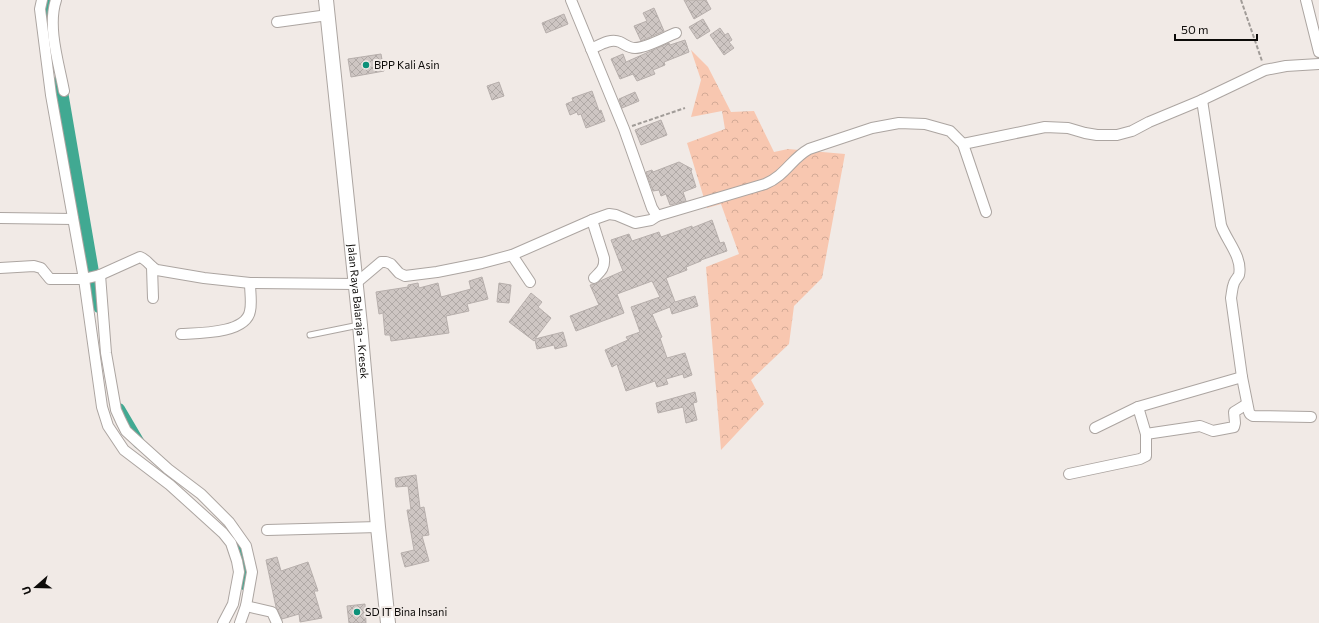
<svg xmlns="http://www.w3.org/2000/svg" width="1319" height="623" font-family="Commissioner,sans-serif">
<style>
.forest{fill:url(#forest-crowns)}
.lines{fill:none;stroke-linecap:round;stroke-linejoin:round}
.canal{stroke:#41a992;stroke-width:12}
.building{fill:url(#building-cross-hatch);stroke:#b7afac}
.lane-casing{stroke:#aca5a1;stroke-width:7}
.street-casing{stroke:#aca5a1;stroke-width:12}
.secondary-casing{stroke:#aca5a1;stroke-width:16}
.path{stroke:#a19c98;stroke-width:2;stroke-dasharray:4 2;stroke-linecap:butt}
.lane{stroke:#fff;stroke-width:5}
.street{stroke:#fff;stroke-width:10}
.secondary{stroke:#fff;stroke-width:14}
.poi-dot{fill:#0b9179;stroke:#f1eae6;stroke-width:1.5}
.labels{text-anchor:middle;stroke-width:4;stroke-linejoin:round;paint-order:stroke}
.poi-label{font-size:11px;fill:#0d0b09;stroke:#f1eae6;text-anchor:start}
.street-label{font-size:11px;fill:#0d0b09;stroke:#f1eae6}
</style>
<defs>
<pattern id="forest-crowns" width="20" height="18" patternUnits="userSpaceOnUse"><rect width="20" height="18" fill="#f8c7b0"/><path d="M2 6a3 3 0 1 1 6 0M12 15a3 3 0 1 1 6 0" fill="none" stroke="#d3aa96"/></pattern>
<pattern id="building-cross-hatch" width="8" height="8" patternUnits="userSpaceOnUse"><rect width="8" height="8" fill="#cec6c3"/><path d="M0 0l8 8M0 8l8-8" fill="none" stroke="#b0a9a6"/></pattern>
</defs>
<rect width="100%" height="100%" fill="#f1eae6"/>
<path class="forest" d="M691,50L708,67L731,112L754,111L774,152L788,149L845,154L822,278L794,306L789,344L751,380L764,404L721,450L706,267L739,254L721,204L707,208L687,143L725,129L722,111L691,117L701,80Z"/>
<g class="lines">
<g class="canal">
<path d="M51,0L48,8L51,27"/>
<path d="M60,80L99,307"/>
<path d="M119,409L139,443"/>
<path d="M233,528L248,575L246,585"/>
</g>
</g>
<g class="building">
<path d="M684,0H706L711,9L694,19Z"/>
<path d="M654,8L664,31L641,41L634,26L647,21L643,13Z"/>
<path d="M564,14L568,24L546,33L542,23Z"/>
<path d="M703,19L710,31L697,39L689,27Z"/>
<path d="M720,28L725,35L728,33L732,40L729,42L734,48L724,55L710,35Z"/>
<path d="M685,40L689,52L664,62L665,65L653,70L655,74L637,81L633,74L620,79L611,59L623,54L626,62L669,43L670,45Z"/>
<path d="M381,54L384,71L351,77L348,59Z"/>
<path d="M499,82L504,96L492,100L487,86Z"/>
<path d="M592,91L599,111L601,110L605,121L586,128L581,114L578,115L577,112L570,115L566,104L573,101L572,98Z"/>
<path d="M635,92L639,101L622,108L619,99Z"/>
<path d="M661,120L667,135L641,145L635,130Z"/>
<path d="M679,162L692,169L691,171L696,187L683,192L686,201L670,205L666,194L661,196L659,190L653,191L646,172L652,170L653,172Z"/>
<path d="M712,220L720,243L724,242L727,251L701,260V261L686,267L687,270L666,278L675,302L695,296L698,306L672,314L670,307L652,314L662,337L660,338L667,358L685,353L692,375L684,378L683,374L666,379L668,384L657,387L655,381L626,391L617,364L612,367L605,350L628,340L626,337L640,332L631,307L660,297L652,281L617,294L624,313L576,331L570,316L599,305L590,285L596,284L600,281L623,271L611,240L629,234L632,241L659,232L661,237L692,226V228Z"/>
<path d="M482,277L488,299L467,304L469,311L446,316L449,333L391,341L390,335H385L383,313L379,314L376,292L408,287V285L418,283L419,288L438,283L441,297L471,289L469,281Z"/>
<path d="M499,283L511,285L509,303L497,302Z"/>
<path d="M531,293L542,302L538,307L551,318L535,339L563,332L567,346L555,349L554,345L537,349L535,340L534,341L509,322Z"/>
<path d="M695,392L697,402L693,403L697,420L686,423L683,407L658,413L656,403Z"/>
<path d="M416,475L420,508L424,507L429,535L422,536L429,561L405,567L401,553L414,550L407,510H411L408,486L396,487L395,478Z"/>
<path d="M277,557L281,571L308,562L318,591H314L322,618L300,622L299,614L282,619L276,607L266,560Z"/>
<path d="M365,604L366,623H349L347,606Z"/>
</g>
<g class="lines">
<defs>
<path id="lane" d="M310,335L359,325"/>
<g id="street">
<path d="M42,0L40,9L51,95L84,279L102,407L108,426L124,450L170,485L223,533L231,543L237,561L239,572L233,604L223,623"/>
<path d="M56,0C47,27 59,64 64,91"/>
<path d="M571,0L624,129L652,208L657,216"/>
<path d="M1306,0L1319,52"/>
<path d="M277,22L328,15"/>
<path d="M591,49C600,45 610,38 620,42C626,45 629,48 635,48C647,48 665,37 676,33"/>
<path d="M1202,100L1221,225C1226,240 1243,257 1239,275C1238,277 1235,280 1234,283C1232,288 1232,293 1231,298L1242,377L1249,412L1250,414L1253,416L1311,417"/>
<path d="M963,144L1045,127L1068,128L1085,133L1097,135H1117L1132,131L1149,122L1202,100L1265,70L1286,66L1319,64"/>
<path d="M0,218L73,219"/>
<path d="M592,220L604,258C605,268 601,271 594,278"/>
<path d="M512,255L530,282"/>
<path d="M152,267L153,298"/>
<path d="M0,268L34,266L41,268L50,279H84L100,275L140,257C148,260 150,267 157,270L204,278L250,283L355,284L381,262H386L391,264L399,273L405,276L437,272L482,263L512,255L592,220L609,214L616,215L635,223L651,220L657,216L765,184C786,175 791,159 809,149L872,128L899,123L925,124L950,131L963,144L986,212"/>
<path d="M100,275L106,353L116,410L121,421L126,431L138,442L168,469L201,494L229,522L246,546L252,572L246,606L240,623"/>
<path d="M181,334C198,333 246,334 250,311C252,303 250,292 250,283"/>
<path d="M1095,428L1138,407L1242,377"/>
<path d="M1146,434L1200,426L1213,431L1234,427L1235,423L1234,412L1247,404"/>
<path d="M1069,474L1140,459L1146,456V434L1138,407"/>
<path d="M267,530L378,527"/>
<path d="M246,606L272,612L277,623"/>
</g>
<g id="secondary">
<path id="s1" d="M326,0L360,325L378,527L388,623"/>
</g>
</defs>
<use href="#lane" class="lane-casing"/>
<use href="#street" class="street-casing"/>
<use href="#secondary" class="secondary-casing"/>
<g class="path">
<path d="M1241,0L1262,61"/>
<path d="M632,126L685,108"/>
</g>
<use href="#lane" class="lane"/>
<use href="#street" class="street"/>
<use href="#secondary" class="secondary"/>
</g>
<g class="poi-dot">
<circle cx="366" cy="65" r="4"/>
<circle cx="357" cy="612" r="4"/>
</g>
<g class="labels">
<g class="poi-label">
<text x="374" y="69">BPP Kali Asin</text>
<text x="365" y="616">SD IT Bina Insani</text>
</g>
<g class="street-label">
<text dy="4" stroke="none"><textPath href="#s1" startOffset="313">Jalan Raya Balaraja - Kresek</textPath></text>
</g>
</g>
<g transform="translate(36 587) rotate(250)" stroke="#f1eae6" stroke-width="3" paint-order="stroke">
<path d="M0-3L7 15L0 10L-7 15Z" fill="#0d0b09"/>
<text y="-6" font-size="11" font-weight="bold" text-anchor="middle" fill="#0d0b09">U</text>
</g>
<path d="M1175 34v6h82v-6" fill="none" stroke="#0d0b09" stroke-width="2"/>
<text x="1181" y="34" font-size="12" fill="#0d0b09" stroke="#f1eae6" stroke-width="3" paint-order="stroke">50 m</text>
</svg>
